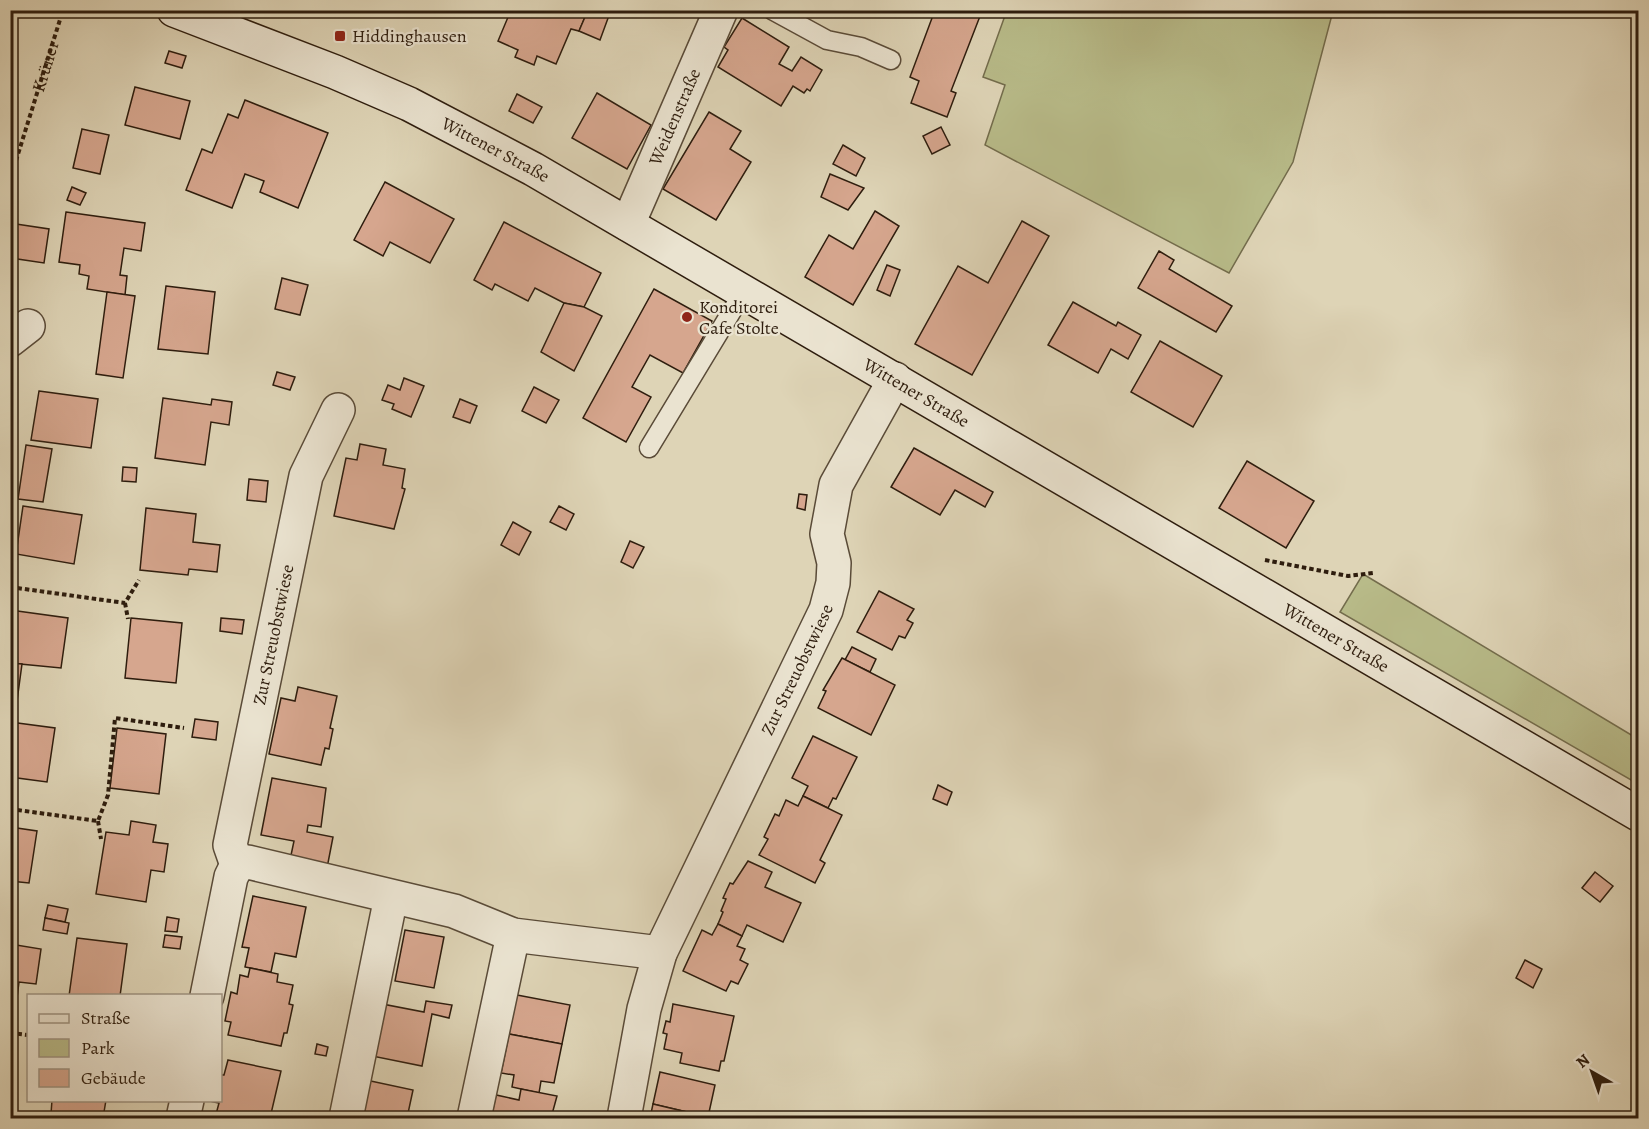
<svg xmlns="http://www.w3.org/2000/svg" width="1649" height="1129" font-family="Alegreya,serif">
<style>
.green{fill:#b8bb89;stroke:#736c4c;stroke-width:1.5}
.building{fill:#d6a68e;stroke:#2e1d0e;stroke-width:1.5}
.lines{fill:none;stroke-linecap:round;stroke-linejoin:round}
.service-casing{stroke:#5a4b38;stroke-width:21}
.minor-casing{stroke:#5a4b38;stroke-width:36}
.secondary-casing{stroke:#2e1d0e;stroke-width:36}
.path{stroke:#2e1d0e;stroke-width:4;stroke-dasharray:4.5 3;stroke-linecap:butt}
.service{stroke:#eae3d0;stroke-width:18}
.minor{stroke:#eae3d0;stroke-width:33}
.secondary{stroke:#eae3d0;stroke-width:33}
.poi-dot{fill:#8f2418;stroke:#eae3d0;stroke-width:2}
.labels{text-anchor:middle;stroke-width:4.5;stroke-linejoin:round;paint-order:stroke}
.poi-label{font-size:18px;fill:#2e1d0e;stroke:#eae3d0;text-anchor:start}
.street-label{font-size:18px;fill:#2e1d0e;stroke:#eae3d0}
</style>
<rect width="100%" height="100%" fill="#ded4b6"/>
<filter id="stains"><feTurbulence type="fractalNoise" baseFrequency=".00333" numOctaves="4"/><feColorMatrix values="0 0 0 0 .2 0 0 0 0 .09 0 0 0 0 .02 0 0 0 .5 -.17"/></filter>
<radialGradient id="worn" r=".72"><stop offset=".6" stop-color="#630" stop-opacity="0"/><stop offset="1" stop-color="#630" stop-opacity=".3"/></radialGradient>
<g class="green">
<path d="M1007,10L1333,11L1293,162L1229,273L985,145L1005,85L983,77Z"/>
<path d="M1363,574L1638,739V784L1340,612Z"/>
</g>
<g class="building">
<path d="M511,10H588L579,31L571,29L556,64L537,56L534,65L515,57L518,50L498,41Z"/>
<path d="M588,10H611L600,40L579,31Z"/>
<path d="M935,10L982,11L951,91L956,93L947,117L911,103L919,81L910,77Z"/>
<path d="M742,18L789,47L779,64L792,71L801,57L822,70L810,91L807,89L804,93L793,86L781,106L718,67L728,50L724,47Z"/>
<path d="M169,51L186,56L182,68L165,63Z"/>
<path d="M135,87L190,101L180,139L125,125Z"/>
<path d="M597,93L651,125L627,169L572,138Z"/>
<path d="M517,94L542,107L533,123L509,111Z"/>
<path d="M245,100L328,133L298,208L260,192L264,181L245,174L232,208L186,190L202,149L212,153L228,114L238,118Z"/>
<path d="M709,112L741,131L730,149L751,162L716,220L663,189Z"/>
<path d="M941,127L950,145L932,154L923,136Z"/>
<path d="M82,129L109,135L100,174L73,168Z"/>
<path d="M843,145L865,158L856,176L833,164Z"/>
<path d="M830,174L864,188L848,210L821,197Z"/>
<path d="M385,182L454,219L430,263L390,242L383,256L354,240Z"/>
<path d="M72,187L86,193L80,205L67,200Z"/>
<path d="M875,211L899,226L853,305L805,277L829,235L853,249Z"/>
<path d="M66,212L145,223L141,251L124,248L120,275L127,276L125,295L87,289L89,276L79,274L80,265L59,262Z"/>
<path d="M1022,221L1049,236L972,375L915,344L958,266L988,283Z"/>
<path d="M504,222L601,273L584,307L564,303L535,288L528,301L495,284L492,290L474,280Z"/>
<path d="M16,224L49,229L44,263L11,258Z"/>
<path d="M1159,251L1174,260L1169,269L1232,306L1216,332L1138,288Z"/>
<path d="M887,265L900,270L890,296L877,290Z"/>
<path d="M282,278L308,285L300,315L275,309Z"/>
<path d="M166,286L215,292L208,354L158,349Z"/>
<path d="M654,289L712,321L683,373L650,355L632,387L651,397L626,442L583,418Z"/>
<path d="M107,292L135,296L123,378L96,374Z"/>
<path d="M1073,302L1116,326L1118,322L1141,335L1128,359L1111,349L1098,373L1048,345Z"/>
<path d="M564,303L584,307L602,316L574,371L541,352Z"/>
<path d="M1160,341L1222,376L1193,427L1131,392Z"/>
<path d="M277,372L295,377L290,390L273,385Z"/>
<path d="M404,378L424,386L411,417L392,409L394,404L382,400L388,385L400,390Z"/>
<path d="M534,387L559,400L546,423L522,411Z"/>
<path d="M39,391L98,399L91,448L31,440Z"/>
<path d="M163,398L211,405L212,399L232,402L229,425L211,422L205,465L155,458Z"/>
<path d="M460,399L477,406L470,423L453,417Z"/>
<path d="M360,444L386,449L383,465L405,469L402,488L405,489L394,529L334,516L346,458L357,460Z"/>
<path d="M26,445L52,449L43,502L18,499Z"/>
<path d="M914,448L993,492L985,507L955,490L940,515L891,487Z"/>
<path d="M1247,461L1314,501L1286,548L1219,508Z"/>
<path d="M123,467L137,468L136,482L122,481Z"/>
<path d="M249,479L268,481L266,502L247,500Z"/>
<path d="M799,494L807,495L805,510L797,508Z"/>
<path d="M23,506L82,515L74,564L16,554Z"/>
<path d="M559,506L574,514L566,530L550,522Z"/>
<path d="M146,508L196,514L193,542L220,545L217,572L189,569L188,575L140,570Z"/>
<path d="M513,522L531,532L519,555L501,545Z"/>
<path d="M630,541L644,547L633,568L621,562Z"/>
<path d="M879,591L914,609L907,620L913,623L905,638L899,636L892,650L857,632Z"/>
<path d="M10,610L68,618L61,668L10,663Z"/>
<path d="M131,618L182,623L176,683L125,678Z"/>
<path d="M221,618L244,620L242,634L220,631Z"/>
<path d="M852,647L876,659L870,672L845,660Z"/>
<path d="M842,658L895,685L871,735L818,708L826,691L823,690Z"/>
<path d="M10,663L22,664L14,723L10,722Z"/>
<path d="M298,687L337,696L330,728L333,729L329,749L325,748L321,765L269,754L281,698L295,701Z"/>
<path d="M195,719L218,722L216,740L192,737Z"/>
<path d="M10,722L55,728L47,782L10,777Z"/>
<path d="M117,728L166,734L159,794L110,788Z"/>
<path d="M813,736L857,757L836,799L833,798L828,808L803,796L808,786L792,778Z"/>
<path d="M272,778L326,788L321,827L308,825L307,832L333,837L327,868L290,860L294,841L261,835Z"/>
<path d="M938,785L952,792L947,805L933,799Z"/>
<path d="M803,796L842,815L820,860L825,863L815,883L759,855L768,839L764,837L775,814L779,816L786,800L798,806Z"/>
<path d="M131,821L156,825L153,842L168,844L164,872L151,870L146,902L96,894L106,832L129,835Z"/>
<path d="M10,827L37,831L29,883L10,881Z"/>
<path d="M748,861L772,872L765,887L801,903L783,942L747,925L742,936L718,924L723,912L721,911L726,899L723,898L730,883L733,884Z"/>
<path d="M1595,872L1613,886L1600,902L1582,888Z"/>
<path d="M253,896L306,907L296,957L275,953L271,972L245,967L249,948L242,947Z"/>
<path d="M48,905L68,909L65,922L45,918Z"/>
<path d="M167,917L179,919L177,932L165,931Z"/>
<path d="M45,918L69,923L67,934L43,930Z"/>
<path d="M718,924L742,936L737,946L745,949L740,960L748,964L738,984L731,981L726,991L683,971L702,930L712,935Z"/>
<path d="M405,930L444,937L434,988L395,981Z"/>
<path d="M165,935L182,937L180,949L163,947Z"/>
<path d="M77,938L127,944L120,996H69Z"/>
<path d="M10,944L41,949L36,984L19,982L17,998L10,997Z"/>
<path d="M1525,960L1542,969L1533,988L1516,978Z"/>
<path d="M250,968L278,974L277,982L293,985L289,1004L293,1005L287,1033H284L281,1046L228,1035L231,1022L225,1021L231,992L237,994L240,975L248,977Z"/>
<path d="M517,995L570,1005L562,1044L509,1034Z"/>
<path d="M426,1001L452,1005L449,1018L432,1014L422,1066L372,1056L382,1004L424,1012Z"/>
<path d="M673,1004L734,1016L724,1061H721L719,1071L680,1063L682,1053L664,1049L667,1034L663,1033L666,1021L670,1022Z"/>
<path d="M509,1034L562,1044L554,1083L541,1081L539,1093L512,1087L514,1075L501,1073Z"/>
<path d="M317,1044L328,1047L326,1056L315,1054Z"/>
<path d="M228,1060L281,1071L270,1118H215L219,1103L214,1102L220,1100V1075H224Z"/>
<path d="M660,1072L715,1085L708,1117L653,1104Z"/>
<path d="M366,1080L413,1090L407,1118H358Z"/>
<path d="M521,1089L557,1096L551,1118H491L496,1095L519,1100Z"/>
<path d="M52,1100H106L103,1118L51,1114Z"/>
<path d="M653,1104L708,1117L707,1118H650Z"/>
</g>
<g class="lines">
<defs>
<g id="service">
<path d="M772,10L827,40L861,47L891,60"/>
<path d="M649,448L744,291"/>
</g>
<g id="minor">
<path id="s2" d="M628,224L721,10"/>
<path d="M10,340L28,326"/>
<path id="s3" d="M237,865L230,845L306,476L338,410"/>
<path d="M207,996L231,877L237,865L248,862L454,911L513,935L660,953"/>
<path d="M183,1118L187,1100"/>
<path d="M346,1118L391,897"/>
<path d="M474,1118L513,935"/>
<path id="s4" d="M624,1118L644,1009L660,953L826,610L833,583L834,563L827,534L836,485L895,379"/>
</g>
<g id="secondary">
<path id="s5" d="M174,10L335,72L409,104L533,169L1638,814"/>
</g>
</defs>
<use href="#service" class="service-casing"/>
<use href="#minor" class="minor-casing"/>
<use href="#secondary" class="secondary-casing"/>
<g class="path">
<path id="s1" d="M10,190L14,167L63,10"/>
<path d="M1265,560L1348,576L1373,573"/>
<path d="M10,587L125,603L139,580"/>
<path d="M125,603L128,619"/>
<path d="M10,809L98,821L108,795L115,718L184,728"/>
<path d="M98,821L101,839"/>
<path d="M10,1033L28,1035"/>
</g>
<use href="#service" class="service"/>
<use href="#minor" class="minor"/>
<use href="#secondary" class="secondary"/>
</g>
<g class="poi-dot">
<rect x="334" y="30" width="12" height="12" rx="3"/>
<circle cx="687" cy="317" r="6"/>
</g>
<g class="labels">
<g class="poi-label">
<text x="352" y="42">Hiddinghausen</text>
<text x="699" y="313">Konditorei<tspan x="699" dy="21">Cafe Stolte</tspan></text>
</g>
<g class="street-label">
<text dy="6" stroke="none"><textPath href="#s1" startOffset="129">Krüner</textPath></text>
<text dy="6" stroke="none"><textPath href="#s2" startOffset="117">Weidenstraße</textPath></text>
<text dy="6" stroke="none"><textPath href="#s5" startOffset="351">Wittener Straße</textPath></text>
<text dy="6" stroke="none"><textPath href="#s5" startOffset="837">Wittener Straße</textPath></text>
<text dy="6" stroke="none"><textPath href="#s3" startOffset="236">Zur Streuobstwiese</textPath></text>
<text dy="6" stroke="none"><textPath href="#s5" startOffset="1323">Wittener Straße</textPath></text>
<text dy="6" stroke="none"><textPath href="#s4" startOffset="484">Zur Streuobstwiese</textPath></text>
</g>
</g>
<rect width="1649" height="1129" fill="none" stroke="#ded4b6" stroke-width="36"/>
<rect x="12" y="12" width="1625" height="1105" fill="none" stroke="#2e1d0e" stroke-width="3"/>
<rect x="18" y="18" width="1613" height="1093" fill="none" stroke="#2e1d0e" stroke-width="1.5"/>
<rect x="27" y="994" width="195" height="108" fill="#eae3d0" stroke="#9f9482" stroke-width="1.5"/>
<rect x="39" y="1014" width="30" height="9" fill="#eae3d0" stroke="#9f9482" stroke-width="1.5"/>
<text x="81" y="1024" font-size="18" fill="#2e1d0e">Straße</text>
<rect x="39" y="1039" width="30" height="18" fill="#b8bb89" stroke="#9f9482" stroke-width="1.5"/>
<text x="81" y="1054" font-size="18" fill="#2e1d0e">Park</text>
<rect x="39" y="1069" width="30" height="18" fill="#d6a68e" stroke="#9f9482" stroke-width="1.5"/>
<text x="81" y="1084" font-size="18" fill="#2e1d0e">Gebäude</text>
<g transform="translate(1592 1072) rotate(320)" stroke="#eae3d0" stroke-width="4.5" paint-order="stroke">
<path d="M0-4.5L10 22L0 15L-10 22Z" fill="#2e1d0e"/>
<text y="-9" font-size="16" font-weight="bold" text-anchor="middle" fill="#2e1d0e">N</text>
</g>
<rect width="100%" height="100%" filter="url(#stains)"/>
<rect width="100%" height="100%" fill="url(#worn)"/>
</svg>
